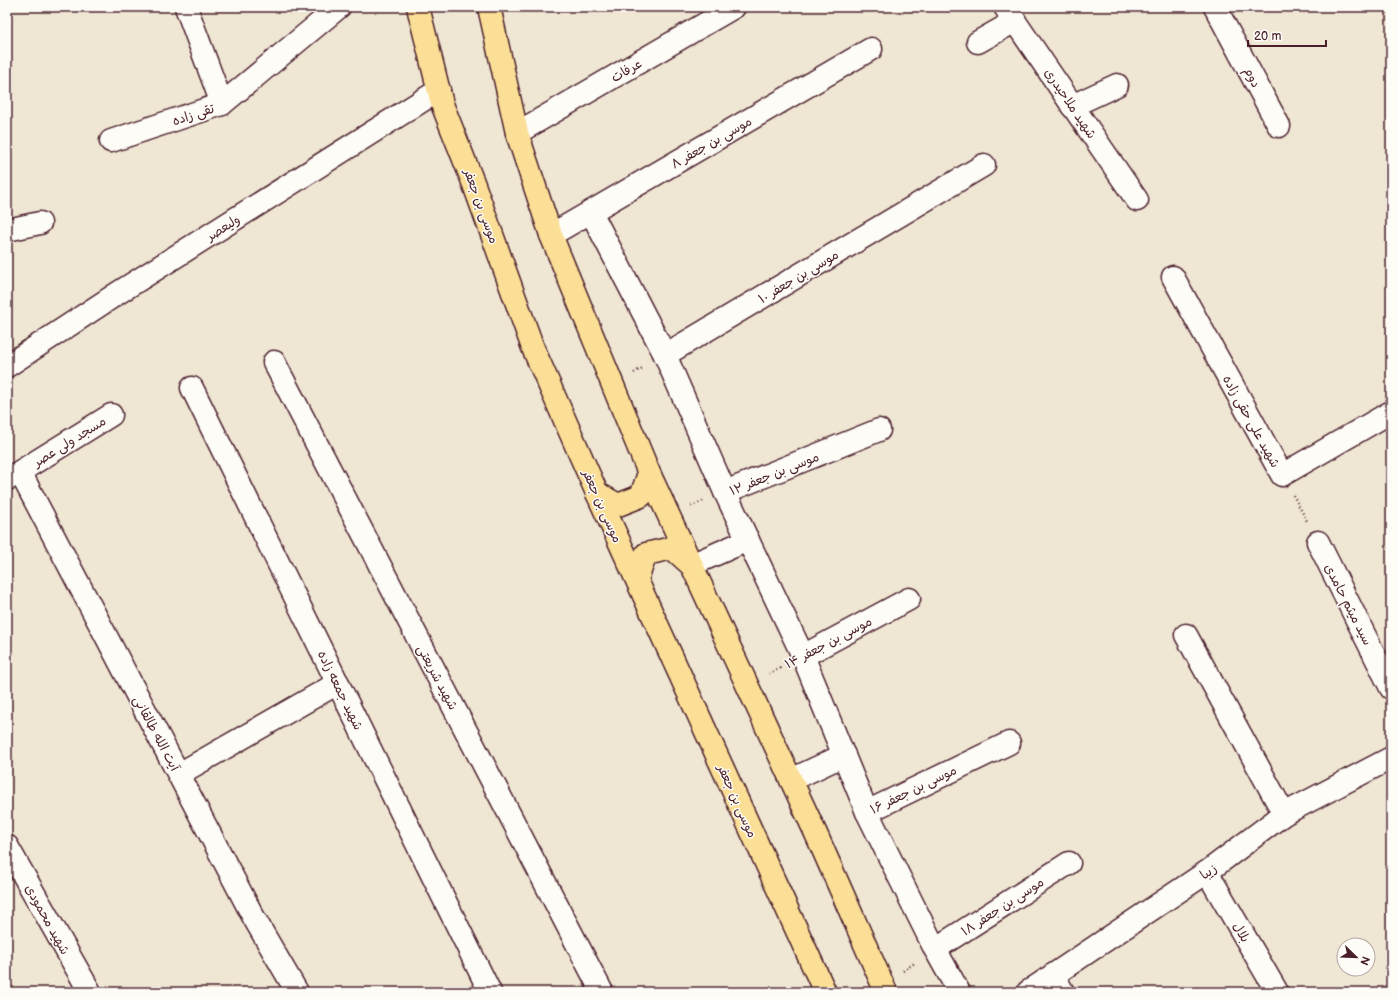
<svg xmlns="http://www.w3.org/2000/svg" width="1398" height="999" font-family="'Balsamiq Sans','Playpen Sans Arabic',sans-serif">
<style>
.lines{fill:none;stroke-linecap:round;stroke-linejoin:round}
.minor-casing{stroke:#4a1f2b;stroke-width:25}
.major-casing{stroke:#4a1f2b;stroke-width:25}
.path{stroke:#4a1f2b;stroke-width:2.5;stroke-dasharray:1 3;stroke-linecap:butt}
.minor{stroke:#fdfcf7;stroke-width:22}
.major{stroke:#fbdf96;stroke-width:22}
.labels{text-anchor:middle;stroke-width:3;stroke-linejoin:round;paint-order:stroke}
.street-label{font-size:13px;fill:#4a1f2b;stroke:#fdfcf7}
</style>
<rect width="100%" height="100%" fill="#efe6d4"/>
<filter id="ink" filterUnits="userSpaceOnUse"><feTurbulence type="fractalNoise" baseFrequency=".025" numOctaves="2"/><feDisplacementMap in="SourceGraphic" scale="8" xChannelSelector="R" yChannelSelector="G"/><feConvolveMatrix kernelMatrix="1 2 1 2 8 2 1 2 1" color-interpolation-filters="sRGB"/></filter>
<g filter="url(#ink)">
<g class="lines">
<defs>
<g id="minor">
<path d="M1005,7L1137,200"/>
<path d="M1215,7L1279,126"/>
<path d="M978,42L1015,21"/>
<path d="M222,104L339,7"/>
<path d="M1072,106L1117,85"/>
<path d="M517,133L734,7"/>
<path d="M111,141L222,104L186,7"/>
<path d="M591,212L665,355L725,492L803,656L867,812L935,949L959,992"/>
<path d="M7,230L40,223"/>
<path d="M551,235L871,49"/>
<path d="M1173,277L1282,475L1391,412"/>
<path d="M665,355L984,165"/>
<path d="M274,362L602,992"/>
<path d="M7,366L118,293L439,90"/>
<path d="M192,388L490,992"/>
<path d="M20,472L254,918L297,992"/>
<path d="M8,479L111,415"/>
<path d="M725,492L879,430"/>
<path d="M1318,542L1391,688"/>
<path d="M691,565L748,540"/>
<path d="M1186,635L1284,814"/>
<path d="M803,656L909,599"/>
<path d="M179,774L338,683"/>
<path d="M791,780L844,755"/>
<path d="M867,812L1009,743"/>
<path d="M7,846L90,992"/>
<path d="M1207,872L1277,992"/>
<path d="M935,949L1069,863"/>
<path d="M1053,975L1063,992"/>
<path d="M1028,992L1207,872L1284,814L1391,758"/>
</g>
<g id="major">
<path d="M418,7L442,104L473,182L533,348L597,493L825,992"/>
<path d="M489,7L517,133L551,235L649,473L817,836L886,992"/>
<path d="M597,493L618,505L641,496L649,473"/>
<path d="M637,579L646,554L672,548L691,565"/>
</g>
</defs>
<use href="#minor" class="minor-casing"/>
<use href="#major" class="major-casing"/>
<g class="path">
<path d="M634,373L644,367"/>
<path d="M1293,495L1307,521"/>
<path d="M691,506L703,501"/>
<path d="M769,674L782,667"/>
<path d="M903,971L916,962"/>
</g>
<use href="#minor" class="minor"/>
<use href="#major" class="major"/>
</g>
</g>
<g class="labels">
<g class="street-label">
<text transform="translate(626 70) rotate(-30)" y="5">عرفات</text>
<text transform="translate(1253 77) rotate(62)" y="5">دوم</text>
<text transform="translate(1071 103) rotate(56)" y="5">شهید ملاحیدری</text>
<text transform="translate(193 114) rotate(-18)" y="5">تقی زاده</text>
<text transform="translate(711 142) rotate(-30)" y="5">موسی بن جعفر ۸</text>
<text transform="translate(482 206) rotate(70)" y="5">موسی بن جعفر</text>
<text transform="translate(223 227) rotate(-32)" y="5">ولیعصر</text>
<text transform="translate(798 276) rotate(-31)" y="5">موسی بن جعفر ۱۰</text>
<text transform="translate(1252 421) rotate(61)" y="5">شهید علی حقی زاده</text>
<text transform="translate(69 441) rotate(-32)" y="5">مسجد ولی عصر</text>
<text transform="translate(774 473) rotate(-22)" y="5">موسی بن جعفر ۱۲</text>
<text transform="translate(603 506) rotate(66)" y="5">موسی بن جعفر</text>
<text transform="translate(1349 604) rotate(63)" y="5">سید میثم حامدی</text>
<text transform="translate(828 642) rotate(-28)" y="5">موسی بن جعفر ۱۴</text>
<text transform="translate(438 677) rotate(62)" y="5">شهید شریعتی</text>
<text transform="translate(341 690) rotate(64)" y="5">شهید جمعه زاده</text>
<text transform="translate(157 733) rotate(62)" y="5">آیت الله طالقانی</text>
<text transform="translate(913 789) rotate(-26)" y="5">موسی بن جعفر ۱۶</text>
<text transform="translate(738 801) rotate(66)" y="5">موسی بن جعفر</text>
<text transform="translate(1208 871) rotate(-36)" y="5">زیبا</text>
<text transform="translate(1002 906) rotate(-33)" y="5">موسی بن جعفر ۱۸</text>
<text transform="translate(48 919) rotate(61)" y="5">شهید محمودی</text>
<text transform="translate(1242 932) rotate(60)" y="5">بلال</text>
</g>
</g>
<rect width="1398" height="999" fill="none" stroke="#fdfcf7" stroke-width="24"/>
<rect x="12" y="12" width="1374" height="975" fill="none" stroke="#4a1f2b" stroke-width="1.5" filter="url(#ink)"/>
<g transform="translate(1356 957) rotate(113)"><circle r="19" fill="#fdfcf7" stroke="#b5a4a5"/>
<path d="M0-3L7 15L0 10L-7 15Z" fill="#4a1f2b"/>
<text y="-6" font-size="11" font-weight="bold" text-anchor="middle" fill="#4a1f2b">N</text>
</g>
<path d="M1248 40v6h78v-6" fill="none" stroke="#4a1f2b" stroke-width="2"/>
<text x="1254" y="40" font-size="12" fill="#4a1f2b" stroke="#fdfcf7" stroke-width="3" paint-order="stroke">20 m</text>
</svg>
